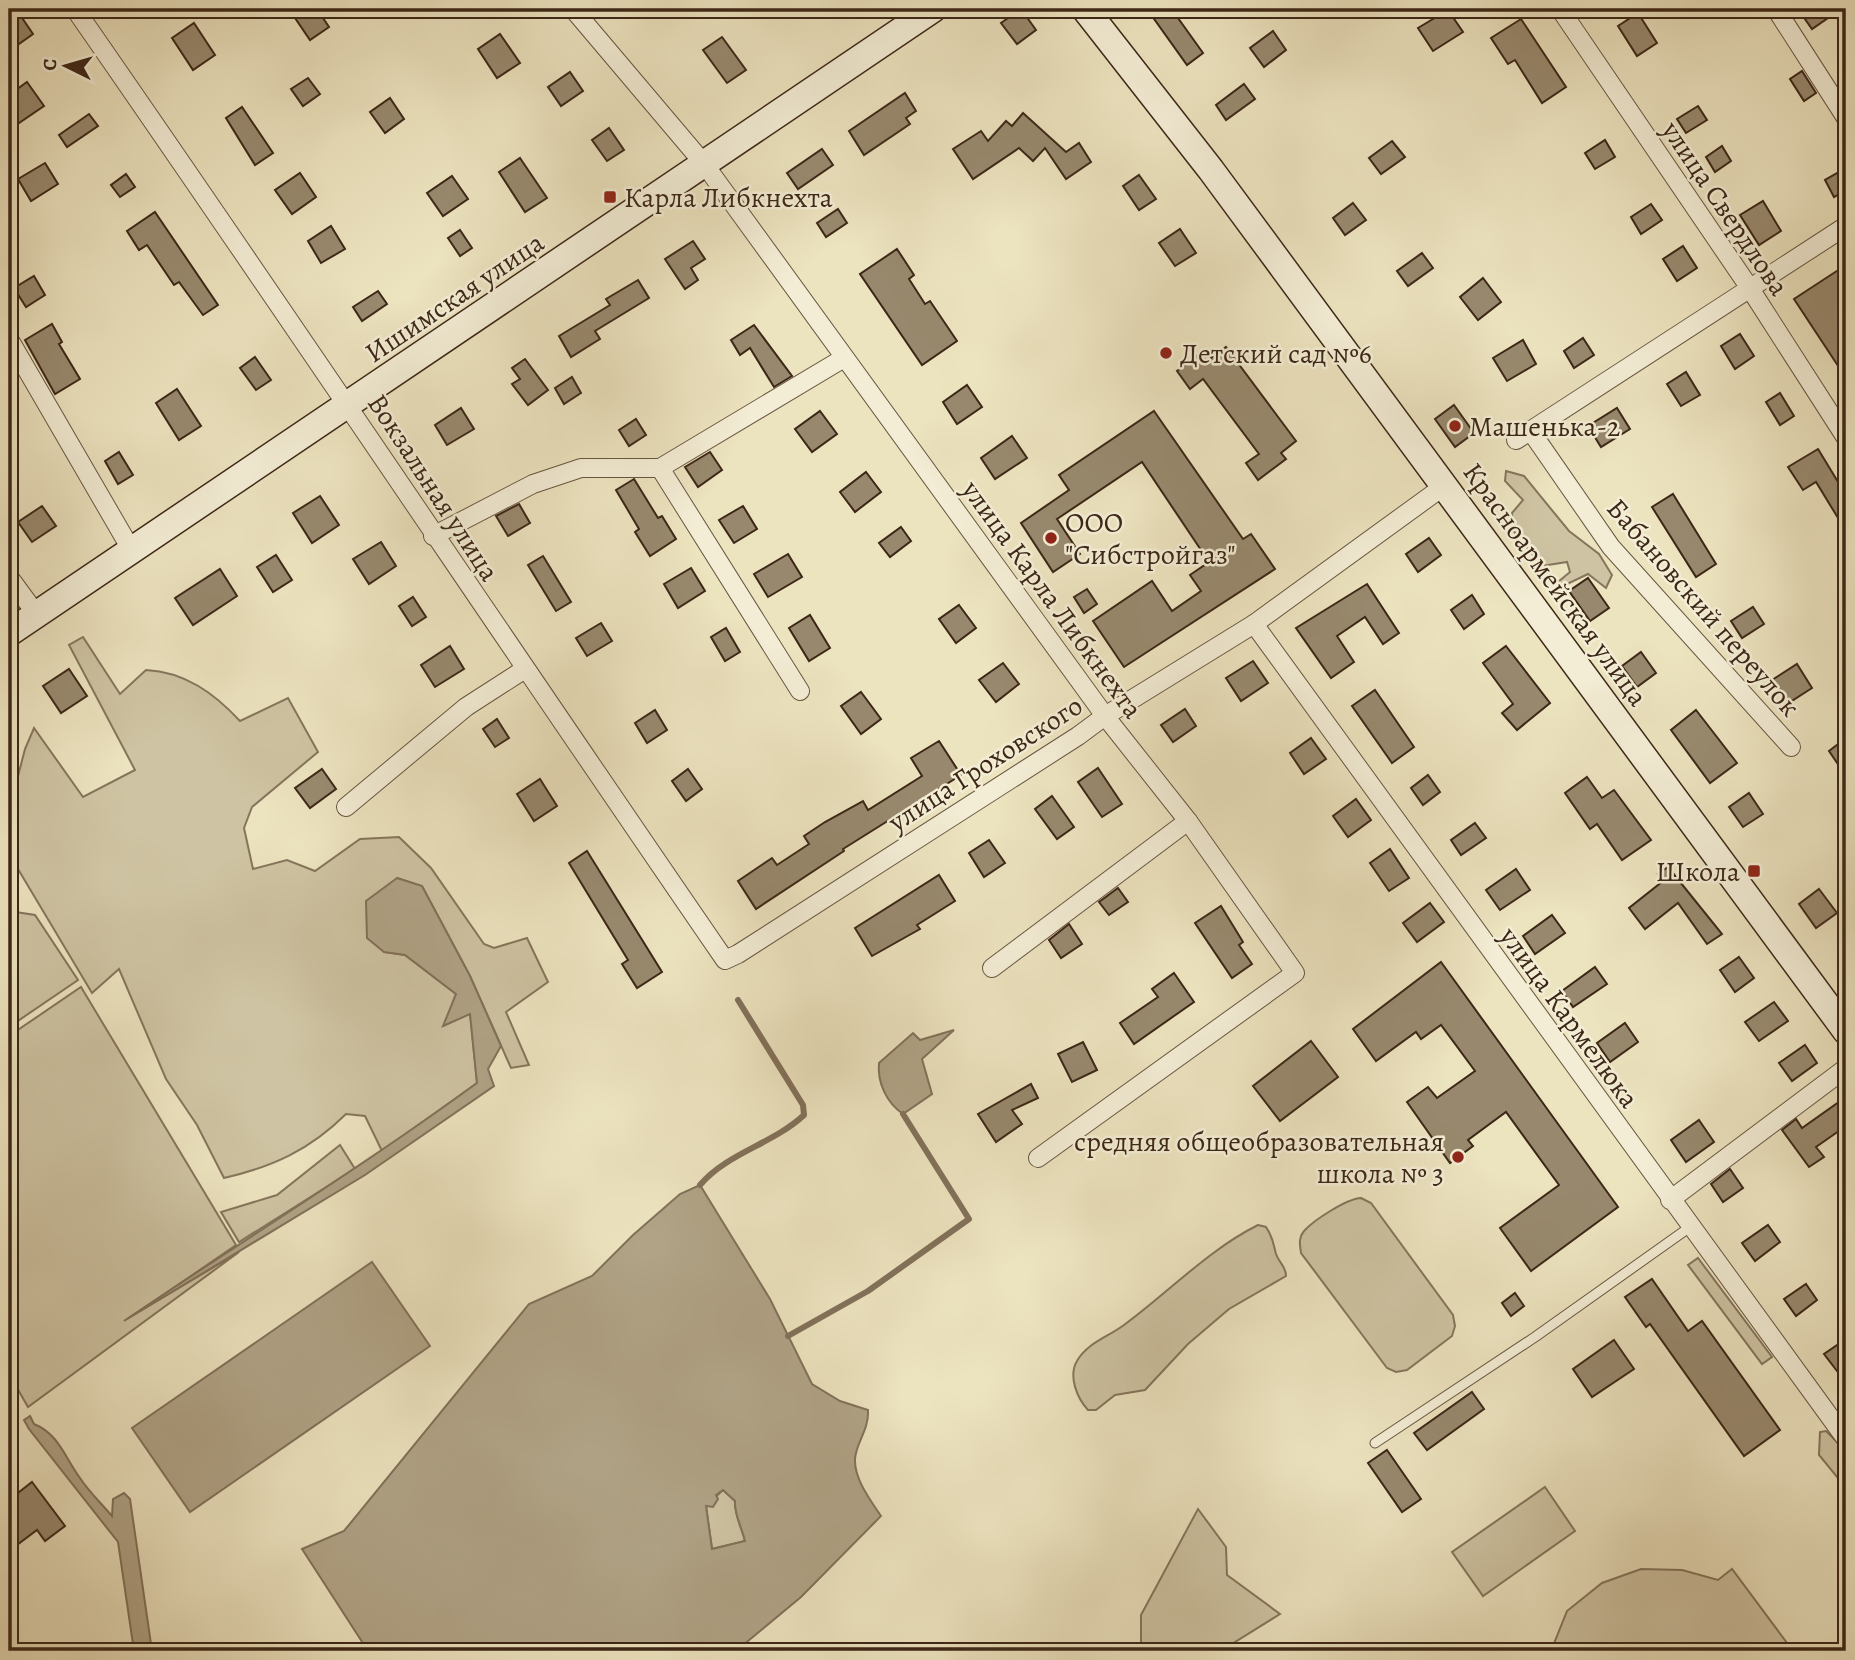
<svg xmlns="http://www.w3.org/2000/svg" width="1855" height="1660" font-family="Alegreya,serif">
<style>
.green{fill:#cec3a2;stroke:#85755c;stroke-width:2}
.water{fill:#b0a386;stroke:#82715a;stroke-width:2;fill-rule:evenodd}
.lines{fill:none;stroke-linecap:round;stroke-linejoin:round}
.stream{stroke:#82715a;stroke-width:6}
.building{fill:#98896e;stroke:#3c2717;stroke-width:2}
.lane-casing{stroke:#685641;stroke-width:11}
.street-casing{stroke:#685641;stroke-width:20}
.secondary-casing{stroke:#3c2717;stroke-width:29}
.lane{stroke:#f3edd5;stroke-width:9}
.street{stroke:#f3edd5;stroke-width:18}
.secondary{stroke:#f3edd5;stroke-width:26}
.poi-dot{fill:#8f2418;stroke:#f3edd5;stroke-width:2.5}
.labels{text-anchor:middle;stroke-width:5;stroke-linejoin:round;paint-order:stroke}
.poi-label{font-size:28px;fill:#3c2717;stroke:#f3edd5;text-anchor:start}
.street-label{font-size:28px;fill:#3c2717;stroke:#f3edd5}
</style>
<rect width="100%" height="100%" fill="#ece3bf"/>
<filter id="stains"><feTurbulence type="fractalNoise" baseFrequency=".00286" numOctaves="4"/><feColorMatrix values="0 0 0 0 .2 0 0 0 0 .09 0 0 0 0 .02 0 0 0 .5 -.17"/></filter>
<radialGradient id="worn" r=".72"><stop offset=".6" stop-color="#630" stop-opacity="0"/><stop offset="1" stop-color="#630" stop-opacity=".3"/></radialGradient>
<g class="green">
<path d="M1506,471L1524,476L1569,531L1599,554L1612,575L1606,588L1588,574L1561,587L1558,582L1570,572L1567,562L1542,566L1511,528L1512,513L1523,500L1505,481Z"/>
<path d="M83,637L120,694L146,670C185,672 214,693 240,721L288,698L318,752L252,807L244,828L253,869L287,860L315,871L360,839L399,837L431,868L484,944L494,948L527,938L548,982L506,1012L529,1065L511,1068L470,976L422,886L397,878L384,952L405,955L456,994L445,1025L470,1013L477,1083L382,1151L365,1116L346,1114C310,1150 272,1167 224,1178L197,1125L166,1079L119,969L92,993L9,854V811L25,749L34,728L83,797L135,770L69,645Z"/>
<path d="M9,911L35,915L78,980L9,1027Z"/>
<path d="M81,987L236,1245L140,1311L239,1252L28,1407L9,1374V1036Z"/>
<path d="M340,1145L355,1169L239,1242L221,1212L277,1195Z"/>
<path d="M1361,1198L1371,1203L1453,1315L1455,1326L1452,1336L1407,1370L1396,1372L1387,1368L1301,1253C1300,1245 1298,1238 1304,1231C1314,1220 1346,1199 1361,1198Z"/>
<path d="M1258,1225L1266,1227C1273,1237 1273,1243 1276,1254C1279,1263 1286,1266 1286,1276L1229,1309L1188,1344L1145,1390L1115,1395L1096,1410H1088C1077,1398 1068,1376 1077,1361C1087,1343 1108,1337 1124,1325C1169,1292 1208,1250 1258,1225Z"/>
<path d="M1698,1258L1772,1357L1762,1364L1688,1265Z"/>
<path d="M1826,1431L1846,1451V1488L1819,1455L1820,1432Z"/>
<path d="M1545,1487L1575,1531L1483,1596L1452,1552Z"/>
<path d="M723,1490L735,1501C734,1514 742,1528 745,1541L712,1549L706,1506Z"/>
<path d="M1198,1509L1226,1547L1227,1575L1280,1614L1232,1644L1300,1643L1307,1651H1141V1615Z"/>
<path d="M1641,1569L1682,1570L1718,1580L1732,1569L1793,1651H1551L1567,1611L1602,1583Z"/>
</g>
<g class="water">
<path d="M397,878L422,886L470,976L501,1046L488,1069L494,1086L365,1175L124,1321C242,1241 362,1167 477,1083L470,1014L443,1026L456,994L405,955L384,952L367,938L366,901Z"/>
<path d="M954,1030L922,1059L932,1094L903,1114C887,1103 877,1083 879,1063L913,1033L920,1040Z"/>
<path d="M700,1185L770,1299L812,1384L840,1401L868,1410C869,1431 856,1442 855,1459C854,1479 871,1501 881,1516L801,1597L736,1651H368L302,1549L344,1531L529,1304L592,1276L633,1235L680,1194ZM723,1490L735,1501C734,1514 742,1528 745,1541L712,1549L706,1506L713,1507L718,1499L716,1495Z"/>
<path d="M372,1262L430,1346L190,1512L132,1428Z"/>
<path d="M30,1416L34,1424C59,1434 65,1458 80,1478C89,1492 102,1504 112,1516L113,1499L124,1493L130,1499L152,1651H134L118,1542L29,1429L24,1420Z"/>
</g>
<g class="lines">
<g class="stream">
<path d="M700,1185C727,1153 773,1144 804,1115L803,1105L738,1000"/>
<path d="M788,1336L868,1291L969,1219L903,1114"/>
</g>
</g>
<g class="building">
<path d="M9,9H16L33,34L9,51Z"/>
<path d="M302,9H317L329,27L310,40L293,15Z"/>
<path d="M1021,9L1036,30L1017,44L1001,23Z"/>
<path d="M1163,9H1190L1178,18L1203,53L1187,65L1152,16Z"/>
<path d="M1798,9H1841L1812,29Z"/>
<path d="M1448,10L1463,32L1433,51L1418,28Z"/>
<path d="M1638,13L1657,43L1637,56L1618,26Z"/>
<path d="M1521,19L1566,87L1542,103L1515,60L1508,64L1491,38Z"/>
<path d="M194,23L215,55L193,70L172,38Z"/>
<path d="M1273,31L1286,50L1264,67L1250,48Z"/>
<path d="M500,34L520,63L497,78L478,49Z"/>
<path d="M722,37L746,70L727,83L703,50Z"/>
<path d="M1802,71L1816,93L1804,101L1790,79Z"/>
<path d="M570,72L583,91L561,106L548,87Z"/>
<path d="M308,78L320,94L303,106L291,89Z"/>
<path d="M27,82L44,106L16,125L9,114V95Z"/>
<path d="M1244,84L1255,99L1226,120L1216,105Z"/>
<path d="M905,93L916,111L906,118L910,124L864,155L849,131Z"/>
<path d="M390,98L404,119L385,133L370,112Z"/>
<path d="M1698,106L1707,120L1686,133L1677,119Z"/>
<path d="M242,107L273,153L255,165L226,118Z"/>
<path d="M1023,113L1066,152L1079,143L1091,162L1066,179L1045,148L1033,161L1019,148L973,179L953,149L981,131L988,141L1006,121L1012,126Z"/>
<path d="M89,114L98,126L67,147L59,135Z"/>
<path d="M609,128L624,150L607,161L592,140Z"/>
<path d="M1605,140L1615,157L1595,169L1585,153Z"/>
<path d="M1392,141L1405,157L1381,174L1369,158Z"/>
<path d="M1722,146L1731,161L1715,172L1706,157Z"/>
<path d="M822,149L833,165L798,189L787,173Z"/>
<path d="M520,158L547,198L525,212L499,172Z"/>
<path d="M45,163L58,184L31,201L18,179Z"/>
<path d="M1846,168V190L1834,197L1825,180Z"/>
<path d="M300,173L316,197L292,214L275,190Z"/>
<path d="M126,174L135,187L120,197L111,185Z"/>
<path d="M1139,175L1156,199L1139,210L1123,186Z"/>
<path d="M452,176L468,199L443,216L427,193Z"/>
<path d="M1763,201L1781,231L1759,245L1740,215Z"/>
<path d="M1353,203L1366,220L1345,235L1333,218Z"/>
<path d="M1651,204L1662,220L1641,234L1631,217Z"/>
<path d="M838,209L847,223L826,237L817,223Z"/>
<path d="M155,212L218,305L203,315L179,282L174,285L147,245L139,250L127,231Z"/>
<path d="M331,226L345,249L321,263L308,241Z"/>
<path d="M1180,229L1196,253L1175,266L1159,243Z"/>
<path d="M460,230L472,248L460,256L448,238Z"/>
<path d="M693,241L705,259L691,268L698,280L685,289L665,259Z"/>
<path d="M1683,246L1697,268L1677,281L1663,259Z"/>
<path d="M897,249L914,275L909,279L925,304L930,301L957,341L922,365L860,274Z"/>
<path d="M1422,253L1433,268L1408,286L1397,271Z"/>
<path d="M1846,265V378L1794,299Z"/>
<path d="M34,276L45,295L26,307L14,288Z"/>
<path d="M1483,278L1501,302L1478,320L1460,297Z"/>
<path d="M638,280L649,298L595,331L600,339L571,357L559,336L610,305L606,299Z"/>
<path d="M378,291L387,304L362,321L353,307Z"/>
<path d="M52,324L62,342L59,344L80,379L55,394L25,340Z"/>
<path d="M754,325L792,376L774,387L750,348L740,355L731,340Z"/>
<path d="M1740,334L1754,356L1735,369L1721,346Z"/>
<path d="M1583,338L1594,355L1574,368L1564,351Z"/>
<path d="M1523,340L1536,364L1507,381L1493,358Z"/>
<path d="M1226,347L1296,441L1281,453L1286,459L1258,480L1246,463L1259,454L1203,379L1190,389L1177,371L1205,350L1211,358Z"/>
<path d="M255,357L271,380L256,390L240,368Z"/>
<path d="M525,359L548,390L528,405L512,384L520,379L512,368Z"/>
<path d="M1686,372L1700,395L1681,406L1667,384Z"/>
<path d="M572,377L581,393L564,404L555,388Z"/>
<path d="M967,385L982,407L957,424L943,402Z"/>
<path d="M177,389L201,426L179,440L156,403Z"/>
<path d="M1780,393L1794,416L1780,425L1766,402Z"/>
<path d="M1454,405L1474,433L1455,447L1435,419Z"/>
<path d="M461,408L474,429L447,445L435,425Z"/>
<path d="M1617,408L1630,429L1601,447L1588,426Z"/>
<path d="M820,411L837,434L812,452L795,429Z"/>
<path d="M1154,411L1243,539L1251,534L1275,569L1124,667L1093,621L1152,581L1172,611L1201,591L1190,575L1209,562L1142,462L1057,519L1080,554L1053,572L1021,523L1069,490L1059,475Z"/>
<path d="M636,419L646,435L629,446L619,430Z"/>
<path d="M1012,436L1027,458L995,479L981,458Z"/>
<path d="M1818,449L1846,495V531L1816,482L1803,490L1788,467Z"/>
<path d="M119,452L133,475L118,484L105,461Z"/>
<path d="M710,452L722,470L698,487L685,467Z"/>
<path d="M866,472L881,492L855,512L840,492Z"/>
<path d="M634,479L658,518L662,516L676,539L650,556L635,532L639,529L616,490Z"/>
<path d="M1673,494L1716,564L1696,577L1652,507Z"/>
<path d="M320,496L339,525L312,543L293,513Z"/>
<path d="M519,504L530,523L508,536L496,516Z"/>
<path d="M42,506L56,526L32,542L18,522Z"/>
<path d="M743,506L757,529L734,543L719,520Z"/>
<path d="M901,527L911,541L890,557L879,543Z"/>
<path d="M1429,538L1441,555L1418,572L1406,554Z"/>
<path d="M381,542L396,566L369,584L353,559Z"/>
<path d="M788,554L802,577L768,597L754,574Z"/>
<path d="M276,555L292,580L273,592L257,567Z"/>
<path d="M543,556L571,602L556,611L528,565Z"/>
<path d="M691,568L705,591L678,608L664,584Z"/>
<path d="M220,569L237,596L193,625L175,598Z"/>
<path d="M1588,578L1609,608L1590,621L1569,591Z"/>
<path d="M1367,584L1399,633L1383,644L1365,617L1337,636L1354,662L1331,678L1296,628Z"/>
<path d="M1087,589L1097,604L1084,613L1074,597Z"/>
<path d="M1472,595L1484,614L1464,629L1451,610Z"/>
<path d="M413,597L426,617L412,626L399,606Z"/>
<path d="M959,605L976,628L956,643L939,619Z"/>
<path d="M1753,607L1764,624L1742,638L1731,621Z"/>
<path d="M810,615L830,648L809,661L789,628Z"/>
<path d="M601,623L612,641L587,656L576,638Z"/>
<path d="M726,628L740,652L725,661L711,637Z"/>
<path d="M450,646L464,669L435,687L421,665Z"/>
<path d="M1506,646L1550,703L1517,730L1502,713L1513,704L1483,663Z"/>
<path d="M1641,652L1656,673L1637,687L1622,666Z"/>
<path d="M1253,661L1268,683L1241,701L1226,678Z"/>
<path d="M1003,663L1019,684L996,702L979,680Z"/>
<path d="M1797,664L1812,688L1787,704L1772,680Z"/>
<path d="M69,669L87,696L61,713L43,686Z"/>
<path d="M1375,690L1414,747L1392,763L1352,706Z"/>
<path d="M861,692L881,719L861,734L841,706Z"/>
<path d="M1185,709L1196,726L1173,742L1161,725Z"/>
<path d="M655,710L667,730L647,743L635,723Z"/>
<path d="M1696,710L1737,763L1710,783L1671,730Z"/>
<path d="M497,719L509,738L495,747L483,729Z"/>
<path d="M1311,738L1326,759L1304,774L1290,753Z"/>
<path d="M1846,738V776L1829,751Z"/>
<path d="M939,741L961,775L843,849L844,851L756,909L738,881L772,858L777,865L809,844L804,836L825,822L863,801L868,810L922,776L911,758Z"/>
<path d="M1098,768L1122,804L1102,817L1078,782Z"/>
<path d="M322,769L336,789L310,808L295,788Z"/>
<path d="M688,769L702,789L686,801L672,781Z"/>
<path d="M1428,775L1440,792L1423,805L1411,788Z"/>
<path d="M1587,777L1602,798L1614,790L1651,840L1622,860L1597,824L1590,829L1565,793Z"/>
<path d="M540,779L557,806L534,821L517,794Z"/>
<path d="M1749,793L1763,814L1743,827L1729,807Z"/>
<path d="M1052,796L1074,827L1057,839L1035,809Z"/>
<path d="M1356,799L1371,820L1348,837L1333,816Z"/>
<path d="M1475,823L1486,838L1461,855L1451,840Z"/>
<path d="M989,840L1005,863L984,877L969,853Z"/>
<path d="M1390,849L1409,878L1389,891L1370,863Z"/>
<path d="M587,851L662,972L637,988L622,964L628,960L569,863Z"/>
<path d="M1668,867L1722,934L1707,944L1678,903L1645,929L1629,908L1663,881L1658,874Z"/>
<path d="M1516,869L1530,890L1500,910L1486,890Z"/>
<path d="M939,875L955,901L917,925L920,929L872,956L855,928Z"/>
<path d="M1118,888L1128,902L1109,915L1099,902Z"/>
<path d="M1819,889L1837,913L1816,928L1799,904Z"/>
<path d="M1430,903L1444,922L1417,942L1403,923Z"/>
<path d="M1221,906L1243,942L1239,945L1252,964L1232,978L1195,923Z"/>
<path d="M1552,915L1565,933L1535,954L1523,936Z"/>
<path d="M1069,924L1082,944L1061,958L1049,940Z"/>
<path d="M1739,957L1754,978L1735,992L1720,970Z"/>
<path d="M1441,962L1618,1207L1531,1271L1500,1228L1559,1185L1506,1112L1468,1140L1473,1146L1450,1163L1407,1102L1428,1087L1437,1098L1475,1071L1441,1025L1421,1039L1416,1032L1376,1061L1353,1029Z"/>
<path d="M1595,967L1607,984L1573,1007L1562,991Z"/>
<path d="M1174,973L1194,1002L1134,1044L1120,1023L1158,997L1152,989Z"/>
<path d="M1774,1002L1788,1021L1759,1041L1745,1022Z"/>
<path d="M1625,1023L1638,1042L1610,1062L1597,1043Z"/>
<path d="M1311,1041L1338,1077L1280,1121L1253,1086Z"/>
<path d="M1083,1042L1097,1070L1072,1082L1058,1054Z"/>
<path d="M1805,1045L1817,1063L1792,1081L1779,1063Z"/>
<path d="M1031,1084L1038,1098L1012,1110L1022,1124L996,1142L978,1114Z"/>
<path d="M1846,1097V1126L1816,1147L1824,1157L1809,1167L1782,1130L1796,1119L1802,1128Z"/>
<path d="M1699,1120L1714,1142L1686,1162L1671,1140Z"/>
<path d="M1730,1169L1743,1188L1723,1202L1711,1184Z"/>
<path d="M1768,1225L1780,1242L1755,1261L1742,1243Z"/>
<path d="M1652,1279L1688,1331L1702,1321L1780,1430L1744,1456L1650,1324L1646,1327L1625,1297Z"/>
<path d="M1806,1284L1817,1300L1796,1316L1784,1299Z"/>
<path d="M1515,1293L1524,1306L1511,1316L1502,1303Z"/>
<path d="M1846,1339V1365L1837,1371L1824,1354Z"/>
<path d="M1614,1340L1634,1369L1592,1397L1573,1369Z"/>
<path d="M1472,1392L1484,1409L1427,1450L1414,1433Z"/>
<path d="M1387,1450L1421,1499L1402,1512L1368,1463Z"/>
<path d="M32,1482L65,1526L45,1541L37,1530L9,1551V1500Z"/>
</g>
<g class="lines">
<defs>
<path id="lane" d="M1375,1443L1535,1337L1690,1227"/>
<g id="street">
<path d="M75,9C294,324 507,643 725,960L738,954L1078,736L1105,716L1254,624L1444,486"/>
<path d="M573,9L705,165L1105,716L1188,821L1295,973L1038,1158"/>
<path d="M1560,9L1749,287L1846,438"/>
<path d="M1776,9L1846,118"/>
<path d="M9,339L132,551"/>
<path d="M1530,430L1611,547L1791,747"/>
<path d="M1516,440L1846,226"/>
<path d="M660,468L800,691"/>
<path d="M433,536L533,484L581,468H660L844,358"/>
<path d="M9,577L37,615"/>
<path d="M1254,624L1846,1439"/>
<path d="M346,807L466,707L525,669"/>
<path d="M992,968L1188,821"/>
<path d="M1670,1200L1846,1068"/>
</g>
<g id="secondary">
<path d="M1085,9L1211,170L1846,1031"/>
<path d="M9,633L933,9"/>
</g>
</defs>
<use href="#lane" class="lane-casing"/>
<use href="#street" class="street-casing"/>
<use href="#secondary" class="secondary-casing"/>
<use href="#lane" class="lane"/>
<use href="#street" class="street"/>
<use href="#secondary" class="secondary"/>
</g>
<g class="poi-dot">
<rect x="603" y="190" width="14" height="14" rx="3.5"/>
<circle cx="1166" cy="353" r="7"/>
<circle cx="1455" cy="426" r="7"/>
<circle cx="1051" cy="538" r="7"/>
<rect x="1747" y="864" width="14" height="14" rx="3.5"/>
<circle cx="1458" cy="1157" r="7"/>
</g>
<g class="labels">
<g class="poi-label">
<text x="624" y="207">Карла Либкнехта</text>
<text x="1180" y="363">Детский сад №6</text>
<text x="1469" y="436">Машенька-2</text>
<text x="1065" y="532">ООО<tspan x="1065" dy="32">"Сибстройгаз"</tspan></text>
<text x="1740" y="881" text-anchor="end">Школа</text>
<text x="1444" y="1151" text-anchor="end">средняя общеобразовательная<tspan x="1444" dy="32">школа № 3</tspan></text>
</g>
<g class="street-label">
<text transform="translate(1726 208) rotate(56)" y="10">улица Свердлова</text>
<text transform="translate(454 297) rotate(-34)" y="10">Ишимская улица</text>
<text transform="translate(434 487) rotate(57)" y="10">Вокзальная улица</text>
<text transform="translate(1556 584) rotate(54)" y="10">Красноармейская улица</text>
<text transform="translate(1053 599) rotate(54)" y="10">улица Карла Либкнехта</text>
<text transform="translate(1704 607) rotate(49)" y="10">Бабановский переулок</text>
<text transform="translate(985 763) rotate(-33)" y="10">улица Гроховского</text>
<text transform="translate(1570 1017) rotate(54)" y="10">улица Кармелюка</text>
</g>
</g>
<rect width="1855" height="1660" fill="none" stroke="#ece3bf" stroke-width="35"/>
<rect x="10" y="10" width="1834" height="1639" fill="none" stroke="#3c2717" stroke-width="3.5"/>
<rect x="18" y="18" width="1820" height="1625" fill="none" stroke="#3c2717" stroke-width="2"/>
<g transform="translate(66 66) rotate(275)" stroke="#f3edd5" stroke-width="5" paint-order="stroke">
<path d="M0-5L12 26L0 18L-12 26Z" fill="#3c2717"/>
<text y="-10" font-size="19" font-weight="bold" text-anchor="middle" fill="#3c2717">С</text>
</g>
<rect width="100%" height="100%" filter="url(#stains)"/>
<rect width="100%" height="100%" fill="url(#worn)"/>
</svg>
